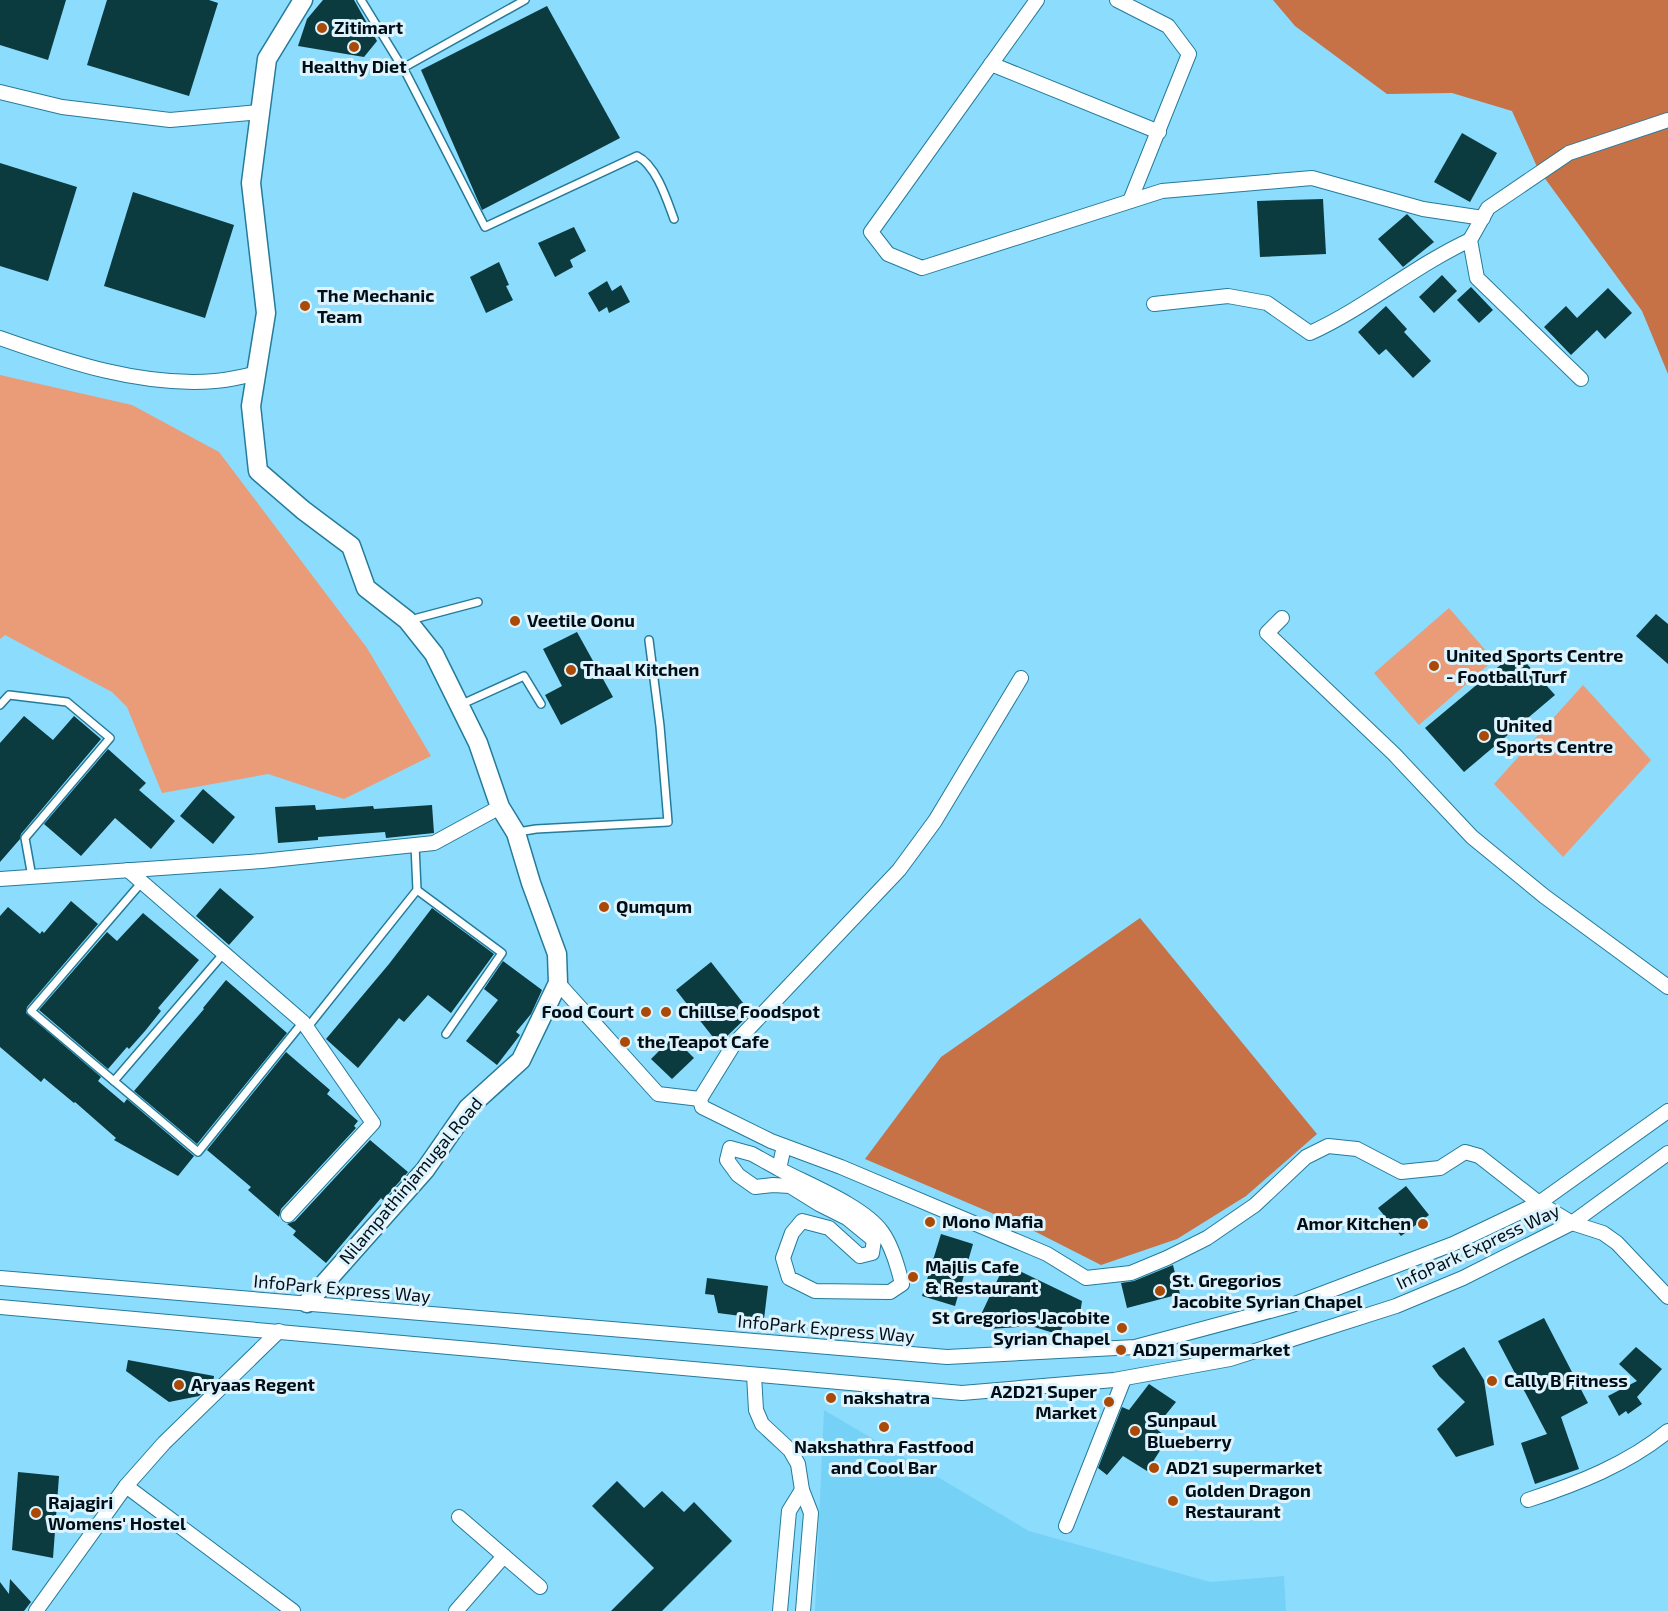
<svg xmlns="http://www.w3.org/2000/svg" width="1668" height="1611" font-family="'Exo 2',sans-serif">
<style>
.built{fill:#75d1f6}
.green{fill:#e99c77}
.forest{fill:#c67146}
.building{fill:#0b3a3f}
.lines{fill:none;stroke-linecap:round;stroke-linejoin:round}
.service-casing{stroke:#257b9a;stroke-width:10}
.minor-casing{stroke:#257b9a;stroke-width:16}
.tertiary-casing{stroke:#257b9a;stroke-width:21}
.service{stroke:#fff;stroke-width:7}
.minor{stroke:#fff;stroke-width:14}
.tertiary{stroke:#fff;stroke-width:18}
.poi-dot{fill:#ab4907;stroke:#ddf4fe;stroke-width:2}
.labels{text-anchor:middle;stroke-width:6;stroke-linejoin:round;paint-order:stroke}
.poi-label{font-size:18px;font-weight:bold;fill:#000e17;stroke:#ddf4fe;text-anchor:start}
.street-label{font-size:18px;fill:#000e17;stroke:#ddf4fe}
</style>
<rect width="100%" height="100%" fill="#8bdcfd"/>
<path class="built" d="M824,1410L1029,1531L1210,1582L1284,1576L1286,1611H815Z"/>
<g class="green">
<path d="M0,375L132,405L219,452L367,648L431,756L344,799L268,774L162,793L127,707L112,692L5,635L0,639Z"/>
<path d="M1449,608L1494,660L1419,725L1374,673Z"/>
<path d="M1583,685L1651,760L1563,857L1494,784Z"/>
</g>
<g class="forest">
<path d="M1273,0H1668V374L1642,311L1538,169L1512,111L1452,93L1387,94L1295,26Z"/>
<path d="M1140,918L1317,1134L1246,1196L1177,1239L1101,1265L1036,1232L865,1159L941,1057Z"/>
</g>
<g class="building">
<path d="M0,0H66L48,60L0,45Z"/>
<path d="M107,0H209L218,3L189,96L87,65Z"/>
<path d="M323,0H354L377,41L364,57L298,46L307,19Z"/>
<path d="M547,6L620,138L482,210L421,70Z"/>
<path d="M1462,133L1497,153L1470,202L1434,182Z"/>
<path d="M0,163L77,187L48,281L0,266Z"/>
<path d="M133,192L234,225L205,318L104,286Z"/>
<path d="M1323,199L1326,254L1260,257L1257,201Z"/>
<path d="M1407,214L1434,242L1403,267L1378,239Z"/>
<path d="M574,227L586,251L570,260L573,267L555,277L538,243Z"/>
<path d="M499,262L509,285L506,286L513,300L486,313L470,277Z"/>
<path d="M1442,275L1457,291L1434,313L1419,297Z"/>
<path d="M607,281L612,291L621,285L630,302L609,313L607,307L599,312L588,293Z"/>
<path d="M1471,287L1493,310L1479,323L1457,300Z"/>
<path d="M1608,288L1632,313L1605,339L1597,330L1571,355L1544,327L1566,306L1577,318Z"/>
<path d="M1386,306L1407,329L1404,332L1431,361L1413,378L1386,349L1379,355L1358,332Z"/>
<path d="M1656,614L1668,624V664L1636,636Z"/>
<path d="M577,632L613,697L561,725L545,695L562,686L543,649Z"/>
<path d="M1516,652L1555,695L1464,772L1425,728Z"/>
<path d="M24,716L53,740L74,716L101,739L21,834L20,839L0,862V743Z"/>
<path d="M108,749L146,783L139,790L175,821L151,849L115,818L81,856L44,824Z"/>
<path d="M203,789L235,817L213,844L180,816Z"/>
<path d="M315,805L316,810L373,806L374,809L432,805L434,833L386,838L385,832L318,837V840L278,843L275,807Z"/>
<path d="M220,888L254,917L229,945L196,916Z"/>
<path d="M71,901L98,924L27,1007L26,1013L101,1077L98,1081L124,1103L127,1099L194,1156L178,1176L114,1140L116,1138L75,1102L74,1103L44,1078L41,1082L0,1047V916L8,907L40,934L42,931L44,933Z"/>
<path d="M432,908L494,954L451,1013L428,995L404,1022L399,1018L358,1068L326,1039L389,964Z"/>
<path d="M143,913L199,960L158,1008L161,1011L145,1031L129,1049L127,1047L108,1069L39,1010L107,932L117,941Z"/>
<path d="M503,961L542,990L531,1014L516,1032L520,1035L497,1065L466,1041L498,1000L484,989Z"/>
<path d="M711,962L751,1013L722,1041H716L676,990Z"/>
<path d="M226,980L287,1033L197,1144L134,1091L204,1009L203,1008Z"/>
<path d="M673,1037L694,1058L672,1079L651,1059Z"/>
<path d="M286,1052L330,1090L327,1094L358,1121L354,1126L356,1128L281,1209L279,1217L248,1190L251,1187L207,1150Z"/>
<path d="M370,1140L408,1172L383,1200L381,1198L326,1263L293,1235L296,1231L287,1224L295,1221Z"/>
<path d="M1406,1186L1429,1215L1401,1236L1378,1208Z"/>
<path d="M941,1234L973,1244L955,1306L922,1296Z"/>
<path d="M1005,1264L1082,1301L1078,1326L1063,1324L1060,1335L1031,1326L990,1329L977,1323Z"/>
<path d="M1173,1265L1180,1294L1127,1308L1121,1283L1134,1281Z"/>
<path d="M707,1278L768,1286L764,1319L718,1313L714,1295L705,1294Z"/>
<path d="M1544,1318L1588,1403L1561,1417L1579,1469L1535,1484L1521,1443L1547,1434L1498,1341Z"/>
<path d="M1464,1347L1484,1380L1494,1445L1456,1457L1437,1429L1465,1402L1439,1376L1432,1366Z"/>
<path d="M1636,1347L1662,1369L1637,1397L1642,1404L1628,1414L1626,1411L1619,1416L1608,1396L1637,1381L1619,1364Z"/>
<path d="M128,1360L214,1376L213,1383L199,1396L169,1402L126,1371Z"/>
<path d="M1149,1384L1176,1402L1155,1428L1168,1438L1147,1471L1123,1456L1107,1475L1098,1468L1122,1407L1129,1410Z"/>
<path d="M18,1472L59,1476L53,1558L12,1550Z"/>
<path d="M617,1481L644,1508L662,1491L684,1512L694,1502L732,1541L662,1611H611L654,1568L592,1506Z"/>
<path d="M10,1579L31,1602L24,1611H0V1582L9,1594Z"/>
</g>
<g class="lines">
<defs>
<g id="service">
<path d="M361,0L407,75L485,227L637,156C656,165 667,200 674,219"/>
<path d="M403,68L525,0"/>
<path d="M410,620L478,602"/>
<path d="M0,705L9,695L67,702L110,738L25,838L32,877"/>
<path d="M460,705L524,676L541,704"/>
<path d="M518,832L536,829L668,822L660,726L649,640"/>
<path d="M142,882L31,1011L198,1152L303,1022"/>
<path d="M417,890L502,953L446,1034"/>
<path d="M307,1028L417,890L415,845"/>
<path d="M114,1081L224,953"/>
</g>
<g id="minor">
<path d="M1037,0L871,232L888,254L922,268L1162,191L1312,178L1423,209L1483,218"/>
<path d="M1117,0L1168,26L1189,54L1130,201"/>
<path d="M991,64L1159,132"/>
<path d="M0,92L62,107L170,120L260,112"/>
<path d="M1154,304L1228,296L1267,303L1310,333C1367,307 1414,266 1470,240"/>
<path d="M0,338C68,362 142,387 215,381C229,380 243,376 256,374"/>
<path d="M1581,379L1477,278L1470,240L1488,208L1569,153L1668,120"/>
<path d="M1282,618L1267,633L1394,754L1472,837L1544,896L1668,987"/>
<path d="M1021,678L935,821L899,870L734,1044L700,1099L702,1107L771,1141L841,1167L1047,1254L1086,1278L1131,1273L1167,1258L1207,1238L1255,1205L1306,1157L1328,1146L1357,1149L1401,1172L1440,1168L1465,1152L1479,1156L1539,1203L1572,1223L1603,1233L1617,1243L1668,1297"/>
<path d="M128,870L303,1022L373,1123L288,1215"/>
<path d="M0,879L262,861L434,843L500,807"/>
<path d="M558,983L658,1094L700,1099"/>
<path d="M779,1169L752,1154L730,1148L727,1160L738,1175L755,1187L773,1185L790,1186L819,1204L847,1218L874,1240L872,1253L860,1256L829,1228L802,1221L792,1233L783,1258L789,1278L815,1291L890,1292L902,1284C898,1267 892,1246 882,1232C864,1206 807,1184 779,1169L784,1146"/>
<path d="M0,1278L947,1357L1135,1347L1292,1305L1453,1244L1539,1203L1668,1111"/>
<path d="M0,1307L962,1393L1114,1380L1230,1359L1396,1306L1463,1278L1572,1223L1668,1153"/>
<path d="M754,1375L756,1410L762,1424L790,1450L798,1464L802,1490L811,1513L803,1611"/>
<path d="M126,1486L293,1611"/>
<path d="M1528,1500C1577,1484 1628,1464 1668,1431"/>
<path d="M459,1517L504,1556"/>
<path d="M1066,1526L1124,1379"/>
<path d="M36,1611L126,1486L164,1443L279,1331"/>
<path d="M456,1611L504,1556L540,1587"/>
<path d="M780,1611L789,1511L802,1490"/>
</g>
<path id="tertiary" d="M303,0L267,59L251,183L266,313L251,406L258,471L303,510L351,546L366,588L407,620L434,654L478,743L500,807L516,833L531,883L557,954L558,983L521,1060L468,1108L425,1170L307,1303"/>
</defs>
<use href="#service" class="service-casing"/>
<use href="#minor" class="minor-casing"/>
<use href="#tertiary" class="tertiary-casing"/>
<use href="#service" class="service"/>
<use href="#minor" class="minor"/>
<use href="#tertiary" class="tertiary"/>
</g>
<g class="poi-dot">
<circle cx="322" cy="28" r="6"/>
<circle cx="354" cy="47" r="6"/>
<circle cx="305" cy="306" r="6"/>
<circle cx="515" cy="621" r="6"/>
<circle cx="1434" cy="666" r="6"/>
<circle cx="571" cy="670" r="6"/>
<circle cx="1484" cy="736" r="6"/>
<circle cx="604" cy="907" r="6"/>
<circle cx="646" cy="1012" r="6"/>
<circle cx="666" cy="1012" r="6"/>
<circle cx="625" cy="1042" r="6"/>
<circle cx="930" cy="1222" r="6"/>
<circle cx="1423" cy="1224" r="6"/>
<circle cx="913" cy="1277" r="6"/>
<circle cx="1160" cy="1291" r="6"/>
<circle cx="1122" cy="1328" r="6"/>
<circle cx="1121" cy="1350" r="6"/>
<circle cx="1492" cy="1381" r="6"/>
<circle cx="179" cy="1385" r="6"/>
<circle cx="831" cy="1398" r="6"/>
<circle cx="1109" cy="1402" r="6"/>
<circle cx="884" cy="1427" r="6"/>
<circle cx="1135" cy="1431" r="6"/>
<circle cx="1154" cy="1468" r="6"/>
<circle cx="1173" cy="1501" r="6"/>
<circle cx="36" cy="1513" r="6"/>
</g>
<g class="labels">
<g class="poi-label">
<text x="334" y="34">Zitimart</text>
<text x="354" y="73" text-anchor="middle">Healthy Diet</text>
<text x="317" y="302">The Mechanic<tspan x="317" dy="21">Team</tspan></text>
<text x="527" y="627">Veetile Oonu</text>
<text x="1446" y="662">United Sports Centre<tspan x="1446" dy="21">- Football Turf</tspan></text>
<text x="583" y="676">Thaal Kitchen</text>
<text x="1496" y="732">United<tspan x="1496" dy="21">Sports Centre</tspan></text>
<text x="616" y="913">Qumqum</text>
<text x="634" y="1018" text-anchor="end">Food Court</text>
<text x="678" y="1018">Chillse Foodspot</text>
<text x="637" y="1048">the Teapot Cafe</text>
<text x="942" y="1228">Mono Mafia</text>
<text x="1411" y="1230" text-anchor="end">Amor Kitchen</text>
<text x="925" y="1273">Majlis Cafe<tspan x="925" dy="21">&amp; Restaurant</tspan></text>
<text x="1172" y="1287">St. Gregorios<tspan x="1172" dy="21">Jacobite Syrian Chapel</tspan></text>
<text x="1110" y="1324" text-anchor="end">St Gregorios Jacobite<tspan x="1110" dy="21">Syrian Chapel</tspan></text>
<text x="1133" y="1356">AD21 Supermarket</text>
<text x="1504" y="1387">Cally B Fitness</text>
<text x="191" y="1391">Aryaas Regent</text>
<text x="1097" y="1398" text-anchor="end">A2D21 Super<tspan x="1097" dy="21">Market</tspan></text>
<text x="843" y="1404">nakshatra</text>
<text x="1147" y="1427">Sunpaul<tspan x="1147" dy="21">Blueberry</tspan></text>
<text x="884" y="1453" text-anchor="middle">Nakshathra Fastfood<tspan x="884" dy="21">and Cool Bar</tspan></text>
<text x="1166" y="1474">AD21 supermarket</text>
<text x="1185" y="1497">Golden Dragon<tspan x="1185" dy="21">Restaurant</tspan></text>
<text x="48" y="1509">Rajagiri<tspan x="48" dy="21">Womens' Hostel</tspan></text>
</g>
<g class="street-label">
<text transform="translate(411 1181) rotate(-50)" y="6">Nilampathinjamugal Road</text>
<text transform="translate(1478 1247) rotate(-25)" y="6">InfoPark Express Way</text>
<text transform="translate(342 1289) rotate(5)" y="6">InfoPark Express Way</text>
<text transform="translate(826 1329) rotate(5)" y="6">InfoPark Express Way</text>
</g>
</g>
</svg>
